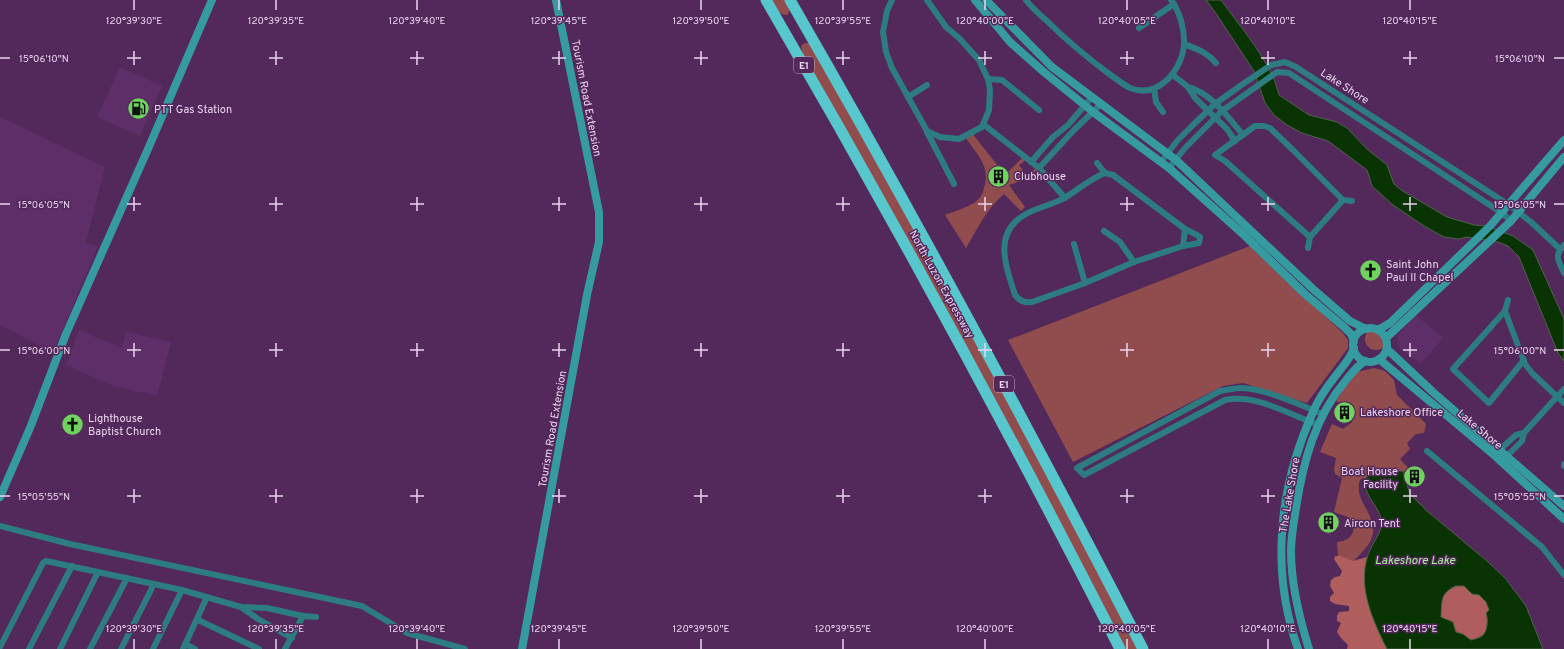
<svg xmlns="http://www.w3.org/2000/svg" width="1564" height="649" font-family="Overpass,sans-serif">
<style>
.built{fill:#5d2e67}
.green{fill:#914d4d}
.forest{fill:#b05d5d}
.water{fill:#0a3303;stroke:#4e634a;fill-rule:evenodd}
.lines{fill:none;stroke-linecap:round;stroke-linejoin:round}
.street{stroke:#2d7c81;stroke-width:6}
.secondary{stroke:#359ba1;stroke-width:8}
.highway{stroke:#57c6cd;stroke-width:11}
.ticks{fill:none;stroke:#ecd3f0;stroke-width:1.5}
.labels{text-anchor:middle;stroke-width:3;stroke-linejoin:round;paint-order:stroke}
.shield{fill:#52295a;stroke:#bea0c3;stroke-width:1}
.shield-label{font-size:10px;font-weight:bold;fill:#ecd3f0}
.street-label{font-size:11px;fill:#ecd3f0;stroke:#52295a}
.poi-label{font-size:11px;fill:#ecd3f0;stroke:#52295a;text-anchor:start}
.water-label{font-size:12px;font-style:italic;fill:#a7f19a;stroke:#52295a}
.ticks-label{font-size:10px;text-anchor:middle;fill:#ecd3f0;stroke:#52295a;stroke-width:3;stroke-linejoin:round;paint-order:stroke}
</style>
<rect width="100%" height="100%" fill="#52295a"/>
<g class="built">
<path d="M120,67L162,86L140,136L97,117Z"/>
<path d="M0,117L105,167L86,243L98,246L53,353L0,325Z"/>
<path d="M1416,315L1443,338L1421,364L1400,349L1397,340L1399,333Z"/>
<path d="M79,330L121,348L126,332L171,342L157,396L113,386L66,365Z"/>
</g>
<g class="green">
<path d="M771,0H786C788,5 792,10 787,15C778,15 775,7 771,0Z"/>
<path d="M805,43H809L813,47L999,384L1138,649H1124L803,56L801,46Z"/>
<path d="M972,133L998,166L1008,172L1025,155L1027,159L1019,165L1027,175L1035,169L1040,168L1024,180L1009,185L1025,207L1021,211L1004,194C987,208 978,228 966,248L945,215C955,211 965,208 974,203C980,199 983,194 984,188C991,166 977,155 966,138Z"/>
<path d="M1250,246L1343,333L1348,340V348L1307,403L1243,383L1223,386L1073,462L1008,340Z"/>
<circle cx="1376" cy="339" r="11"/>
<path d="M1374,368L1385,371L1394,380L1397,395L1426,424L1424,433L1416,434L1407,443L1410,449L1400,459L1412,472L1403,478L1372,480L1363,478L1360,480C1352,503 1383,517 1370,542C1366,549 1358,556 1353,562L1341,556H1338L1337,542C1352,541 1359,529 1348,517L1334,512L1342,478L1335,474L1334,469L1336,458L1320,452L1332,424L1343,429L1352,422L1354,410L1336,401L1346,385L1357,372Z"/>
</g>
<g class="forest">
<path d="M1335,556H1341L1353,561L1367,557C1361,592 1371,618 1387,649H1347L1348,645L1341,638L1337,632L1341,623L1337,621V616L1339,612L1349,611V606L1335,604L1330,601V597L1334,593L1330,586L1331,580L1335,577L1340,576L1342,571L1334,559Z"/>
<path d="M1456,586H1464L1472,594L1479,595L1486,602L1489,610L1486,630L1483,635L1471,641C1466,637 1462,635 1457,632C1451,628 1449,621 1441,617C1442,601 1439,593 1456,586Z"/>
</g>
<g class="water">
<path d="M1206,0H1221C1239,25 1260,49 1273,77C1276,83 1277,89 1279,95L1309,115L1337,122L1347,128L1367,149L1387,165L1394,184L1401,190L1447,217L1474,225L1486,226L1513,236L1533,250L1564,319V361L1558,353L1519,257L1508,246L1498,242L1467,237L1459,239L1444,237L1424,226L1393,205L1372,186L1367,170L1339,149L1328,141L1302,133L1287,125L1274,115L1265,103L1254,71L1215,12Z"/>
<path d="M1391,471H1403L1410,494L1427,511L1487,561L1505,578L1526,606L1543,649H1387C1373,621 1357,587 1368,555C1372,542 1384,532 1381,518C1377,503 1360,492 1367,476C1379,474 1379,479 1391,471ZM1456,586H1464L1472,594L1479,595L1486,602L1489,610L1486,613C1488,618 1488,630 1483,635C1481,638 1474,639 1471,640L1463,634L1456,632L1453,622L1441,617C1442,601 1440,593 1456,586Z"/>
</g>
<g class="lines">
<g class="street">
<path d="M892,0L887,11L883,32L886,52L892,68L927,131L940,137L959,139L982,127L989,110L990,90L988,79L979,60L959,38L946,27L927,0"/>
<path d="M1026,0C1032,8 1040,15 1047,21C1067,41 1089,59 1112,76C1118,80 1124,85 1130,88C1158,99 1181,71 1184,46C1185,30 1180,12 1171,0"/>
<path d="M1139,28L1174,4"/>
<path d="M1184,44C1197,49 1207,52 1216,63"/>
<path d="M1173,75L1188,87L1195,98L1227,129L1235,141"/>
<path d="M988,79L1002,80L1039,110"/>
<path d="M1188,87C1211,93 1228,117 1243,135"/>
<path d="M1154,89L1156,102L1163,112"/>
<path d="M908,97L927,85"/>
<path d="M983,124L1039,168L1065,198"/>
<path d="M927,132L954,184"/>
<path d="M1031,162L1053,137L1068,125L1092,97"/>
<path d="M1161,162L1177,141L1193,125L1215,104L1240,86L1271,65L1285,62L1296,67L1509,205L1531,222L1560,249"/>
<path d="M1097,163L1105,173"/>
<path d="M1039,168L1074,130L1100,105"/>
<path d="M1169,168L1185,148L1222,111L1277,72L1289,73L1502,213L1511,221"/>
<path d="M1105,173L1113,175L1185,229L1197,235L1200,237L1199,243L1183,246L1134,262L1085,283L1032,302C1024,303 1020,301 1015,295C1006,266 992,233 1026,214C1038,207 1053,205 1066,197C1079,189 1090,179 1105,173Z"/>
<path d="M1343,200L1310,237L1225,161L1215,155L1255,126H1264L1270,128L1293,150L1343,200L1352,201"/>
<path d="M1104,231L1120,242L1134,262"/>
<path d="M1074,244L1085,283"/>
<path d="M1564,245C1554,256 1558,260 1564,273"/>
<path d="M1183,246L1185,229"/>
<path d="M1308,248L1310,237"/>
<path d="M1508,300L1505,311L1525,364L1532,373L1564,403"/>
<path d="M1505,311L1453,369L1489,403L1524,360"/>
<path d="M1319,425C1290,415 1255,393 1225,400L1084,475L1077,468L1220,391C1227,390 1234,388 1241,388C1263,388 1302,405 1322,414"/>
<path d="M1427,451L1542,547L1564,575"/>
<path d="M1497,452L1516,435L1524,433L1564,389"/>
<path d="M1504,459L1522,441L1524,433"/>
<path d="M1564,464V466"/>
<path d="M0,526L70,544L362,606L407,633L465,649"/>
<path d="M241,607L258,619L292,638"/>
<path d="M198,620L259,649"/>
<path d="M185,644L195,649"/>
<path d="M0,647L43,563L46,561L182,590L241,607L267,608L303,616L316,617"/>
<path d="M29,649L72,566"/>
<path d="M60,649L98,572"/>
<path d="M90,649L127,578"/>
<path d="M121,649L154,584"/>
<path d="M153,649L182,590"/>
<path d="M183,649L207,597"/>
<path d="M285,649L303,616"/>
</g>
<g class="secondary">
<path d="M975,0L1010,42L1045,73L1093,112L1169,168L1244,235L1305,294L1344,327L1351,334L1354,341"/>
<path d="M986,0L1052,67L1176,160L1313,289L1350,321L1366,329"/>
<circle cx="1370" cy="345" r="17"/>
<path d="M1378,330L1390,323L1490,226L1564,140"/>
<path d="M1386,338L1511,221L1564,157"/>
<path d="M1387,349L1434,393L1564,506"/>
<path d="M1379,359L1494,455L1564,519"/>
<path d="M0,497L30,428L66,334L148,149L212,0"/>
<path d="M522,649L587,295L599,242V212L556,0"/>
<path d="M1298,649C1270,570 1279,487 1313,412C1318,400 1326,388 1334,378C1341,368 1350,360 1354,348"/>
<path d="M1309,649C1299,617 1291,584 1291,551C1291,537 1294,522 1296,508C1303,462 1315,417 1346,380C1352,373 1357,366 1365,361"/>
</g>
<g class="highway">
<path d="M766,0C890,213 1008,429 1120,649"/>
<path d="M790,0C913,213 1030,430 1143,649"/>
</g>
</g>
<path class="ticks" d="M134,0V10M276,0V10M417,0V10M559,0V10M701,0V10M843,0V10M985,0V10M1127,0V10M1268,0V10M1410,0V10M134,51V65M276,51V65M417,51V65M559,51V65M701,51V65M843,51V65M985,51V65M1127,51V65M1268,51V65M1410,51V65M0,58H10M127,58H141M269,58H283M410,58H424M552,58H566M694,58H708M836,58H850M978,58H992M1120,58H1134M1261,58H1275M1403,58H1417M1554,58H1564M134,197V211M276,197V211M417,197V211M559,197V211M701,197V211M843,197V211M985,197V211M1127,197V211M1268,197V211M1410,197V211M0,204H10M127,204H141M269,204H283M410,204H424M552,204H566M694,204H708M836,204H850M978,204H992M1120,204H1134M1261,204H1275M1403,204H1417M1554,204H1564M134,343V357M276,343V357M417,343V357M559,343V357M701,343V357M843,343V357M985,343V357M1127,343V357M1268,343V357M1410,343V357M0,350H10M127,350H141M269,350H283M410,350H424M552,350H566M694,350H708M836,350H850M978,350H992M1120,350H1134M1261,350H1275M1403,350H1417M1554,350H1564M134,489V503M276,489V503M417,489V503M559,489V503M701,489V503M843,489V503M985,489V503M1127,489V503M1268,489V503M1410,489V503M0,496H10M127,496H141M269,496H283M410,496H424M552,496H566M694,496H708M836,496H850M978,496H992M1120,496H1134M1261,496H1275M1403,496H1417M1554,496H1564M134,639V649M276,639V649M417,639V649M559,639V649M701,639V649M843,639V649M985,639V649M1127,639V649M1268,639V649M1410,639V649"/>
<defs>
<symbol id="fuel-disc" viewBox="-11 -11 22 22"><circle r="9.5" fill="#70d35f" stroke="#52295a"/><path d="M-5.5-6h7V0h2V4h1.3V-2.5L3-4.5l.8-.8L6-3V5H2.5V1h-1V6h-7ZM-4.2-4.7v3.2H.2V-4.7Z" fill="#111"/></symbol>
<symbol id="building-disc" viewBox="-11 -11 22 22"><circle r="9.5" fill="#70d35f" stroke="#52295a"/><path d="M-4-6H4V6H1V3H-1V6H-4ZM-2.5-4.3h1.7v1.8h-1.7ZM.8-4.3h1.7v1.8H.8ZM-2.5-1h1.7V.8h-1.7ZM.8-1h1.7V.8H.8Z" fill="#111"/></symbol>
<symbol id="church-disc" viewBox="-11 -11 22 22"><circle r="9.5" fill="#70d35f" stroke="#52295a"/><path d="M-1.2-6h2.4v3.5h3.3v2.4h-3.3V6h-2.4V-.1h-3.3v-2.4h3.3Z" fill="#111"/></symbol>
</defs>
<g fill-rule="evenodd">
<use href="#fuel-disc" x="126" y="96" width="25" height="25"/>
<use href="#building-disc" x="986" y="164" width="25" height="25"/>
<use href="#church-disc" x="1358" y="258" width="25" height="25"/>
<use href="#building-disc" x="1332" y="400" width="25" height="25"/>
<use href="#church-disc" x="60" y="412" width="25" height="25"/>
<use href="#building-disc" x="1402" y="464" width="25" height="25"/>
<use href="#building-disc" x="1316" y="510" width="25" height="25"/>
</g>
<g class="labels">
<g class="shield">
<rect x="794" y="57" width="20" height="16" rx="3"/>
<rect x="994" y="376" width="20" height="16" rx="3"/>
</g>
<g class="shield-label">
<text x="804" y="69">E1</text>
<text x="1004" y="388">E1</text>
</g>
<g class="street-label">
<text transform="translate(1345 86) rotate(33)" y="4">Lake Shore</text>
<text transform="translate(587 98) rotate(79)" y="4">Tourism Road Extension</text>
<text transform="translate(942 284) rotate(61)" y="4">North Luzon Expressway</text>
<text transform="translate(552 429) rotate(-80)" y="4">Tourism Road Extension</text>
<text transform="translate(1480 429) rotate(40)" y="4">Lake Shore</text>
<text transform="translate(1289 495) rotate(-80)" y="4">The Lake Shore</text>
</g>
<g class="poi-label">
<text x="154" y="113">PTT Gas Station</text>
<text x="1014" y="180">Clubhouse</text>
<text x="1386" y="268">Saint John<tspan x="1386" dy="13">Paul II Chapel</tspan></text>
<text x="1360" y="416">Lakeshore Office</text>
<text x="88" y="422">Lighthouse<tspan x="88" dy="13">Baptist Church</tspan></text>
<text x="1398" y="475" text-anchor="end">Boat House<tspan x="1398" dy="13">Facility</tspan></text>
<text x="1344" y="527">Aircon Tent</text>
</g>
<g class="water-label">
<text x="1415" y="564">Lakeshore Lake</text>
</g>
</g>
<g class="ticks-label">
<text x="134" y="24">120°39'30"E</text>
<text x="276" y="24">120°39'35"E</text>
<text x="417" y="24">120°39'40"E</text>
<text x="559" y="24">120°39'45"E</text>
<text x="701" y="24">120°39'50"E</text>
<text x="843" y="24">120°39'55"E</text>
<text x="985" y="24">120°40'00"E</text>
<text x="1127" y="24">120°40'05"E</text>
<text x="1268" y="24">120°40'10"E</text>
<text x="1410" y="24">120°40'15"E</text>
<text x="44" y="62">15°06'10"N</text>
<text x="1520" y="62">15°06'10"N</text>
<text x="44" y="208">15°06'05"N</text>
<text x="1520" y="208">15°06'05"N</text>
<text x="44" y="354">15°06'00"N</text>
<text x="1520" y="354">15°06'00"N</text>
<text x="44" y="500">15°05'55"N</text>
<text x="1520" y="500">15°05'55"N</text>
<text x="134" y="632">120°39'30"E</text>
<text x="276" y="632">120°39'35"E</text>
<text x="417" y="632">120°39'40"E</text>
<text x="559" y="632">120°39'45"E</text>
<text x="701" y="632">120°39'50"E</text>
<text x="843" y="632">120°39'55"E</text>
<text x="985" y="632">120°40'00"E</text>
<text x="1127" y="632">120°40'05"E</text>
<text x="1268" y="632">120°40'10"E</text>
<text x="1410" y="632">120°40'15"E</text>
</g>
</svg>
